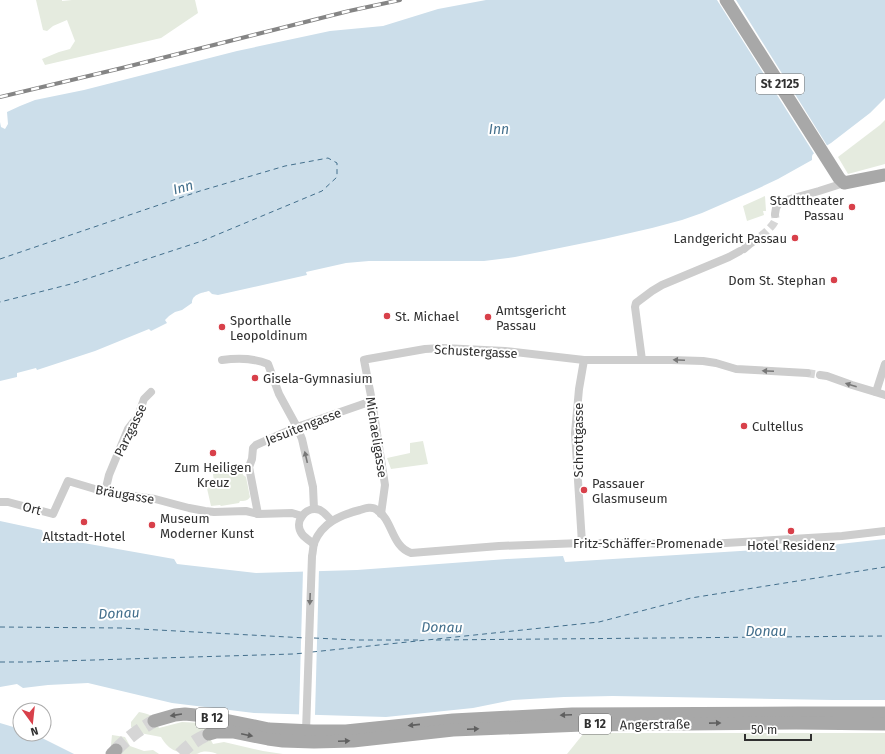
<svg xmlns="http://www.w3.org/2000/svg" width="885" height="754" font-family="'Fira Sans',sans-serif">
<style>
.green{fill:#e5ebdf}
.water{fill:#ccdeea}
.pier{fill:#fff}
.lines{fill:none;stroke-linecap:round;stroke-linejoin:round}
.ferry{stroke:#436f8c;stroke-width:1;stroke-dasharray:5 4;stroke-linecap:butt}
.street-tunnel{stroke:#d6d6d6;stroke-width:8;stroke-dasharray:8 4;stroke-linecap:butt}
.primary-tunnel{stroke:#d6d6d6;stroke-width:13;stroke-dasharray:13 6;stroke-linecap:butt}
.street{stroke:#cdcdcd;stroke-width:8}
.primary{stroke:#a8a8a8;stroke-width:13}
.rail-casing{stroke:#858585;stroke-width:4}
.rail{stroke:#fff;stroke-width:2.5;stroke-dasharray:8;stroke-linecap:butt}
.oneway{fill:#777}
.oneway2{fill:#606060}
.poi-dot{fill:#d8404a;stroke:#fff;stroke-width:1.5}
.labels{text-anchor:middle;stroke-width:4;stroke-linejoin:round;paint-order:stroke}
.shield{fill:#fff;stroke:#6e6e6e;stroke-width:1}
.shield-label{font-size:12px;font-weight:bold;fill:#303030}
.poi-label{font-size:13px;fill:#303030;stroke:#fff;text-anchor:start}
.street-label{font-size:13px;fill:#303030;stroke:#fff}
.water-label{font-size:14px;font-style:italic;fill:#436f8c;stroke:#fff}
</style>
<rect width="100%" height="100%" fill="#fff"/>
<g class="green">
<path d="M36,0H62V1L72,0H195L198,13L161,38L45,65L42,59L59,52L70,49L75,41L67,20L53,26L47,31L43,30Z"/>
<path d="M885,120V164L848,174L838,157L880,125Z"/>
<path d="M765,196L766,211H763L764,215L747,221L743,206Z"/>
<path d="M423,441L428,464L391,469L387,458L410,453V443Z"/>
<path d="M242,469L243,475L246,477L250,497C248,501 244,501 240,501L239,503L221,506L220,505L211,506L206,484L214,482L213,474Z"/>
<path d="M139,712C153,715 152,715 159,728L182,722L202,723L213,744L224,742L263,751L283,754H217C214,752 206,751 202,752C200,752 198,754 196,754C179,754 169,751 161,737L140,733L131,727V722Z"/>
<path d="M584,733H885V754H567Z"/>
<path d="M112,735L125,737L130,746L144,751L153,750L159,754H122L111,745Z"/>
</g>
<g class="water">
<path d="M486,0H885V98L870,113L831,143L813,154L812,156V160L778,179L757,189L702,213L682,220L652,228L604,239L515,257L484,261H369L346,263L306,272L307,275L218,295L212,294L209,291C202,293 192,294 192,303L182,310L175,312L169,316L165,320L167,323L151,331L149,329L95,351L37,370L36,368L17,373V377L0,381V122L1,127L5,129L8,124L7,112L20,106L35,100L84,90L237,51L330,31L383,26L438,9Z"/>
<path d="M0,521L42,530L44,536L174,559L177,564L256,573L357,570L507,559L563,556L565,562L821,546L885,539V700H833L613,696L564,697L513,700L473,708L386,717L254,713L172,703L88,683L48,685L23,688L17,684L0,687Z"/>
<path d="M0,723L20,729V734H34L74,754H0Z"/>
</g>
<g class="pier">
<path d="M717,0H736L828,147L815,155Z"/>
<path d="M319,569L315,715H299L303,570Z"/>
</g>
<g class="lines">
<g class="ferry">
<path d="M0,259L200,191L285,166L328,158L337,163V177L322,191L202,241L71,284L0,302"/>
<path d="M0,627L121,628L306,638"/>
<path d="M314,638L356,640H422"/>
<path d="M436,640L885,636"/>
<path d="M312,652L599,622L691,598L885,567"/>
<path d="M0,662H27L293,654L305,653"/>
</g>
<g class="street-tunnel">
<path d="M751,243C758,239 772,228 775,221C776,218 775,217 775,214"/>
<path d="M807,373L820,375"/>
</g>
<g class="primary-tunnel">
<path d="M116,750C127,738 140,729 154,721"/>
<path d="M180,754C189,745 197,739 209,734"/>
</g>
<g class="street">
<path d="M775,214L776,208L779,203L790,199L819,191L844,183"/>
<path d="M744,249L751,243"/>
<path d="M222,360C237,358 254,358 268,364L279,394L297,427L302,439L313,487L314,509"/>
<path d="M642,360L635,307L636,303L652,291L662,285L729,257L740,251"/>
<path d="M820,375L827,376L852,385L885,395"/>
<path d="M876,392L885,364"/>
<path d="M105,492L109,475L128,429L138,416L144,399L151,392"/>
<path d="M0,502H8L53,514L68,481L105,492L155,499L189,508L205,511L214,512L246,511L258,514L292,513L302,516"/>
<path d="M258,514L249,467L252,459L253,448L256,445L297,427L372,401"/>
<path d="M381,514L385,485L372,401L364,360L368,359L425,349L443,348L505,351L584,360H671L703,361L716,363L736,369L807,373"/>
<path d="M582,543L575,433L579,389L584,360"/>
<path d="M314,544C310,541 305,538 302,534C293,522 306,505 320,510C324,512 328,517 332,521"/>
<path d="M306,731L312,556C313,552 313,547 314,543C322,523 340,515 360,510C366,508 372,506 377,510C393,520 391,546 411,553L499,546L582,543H634L691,545L842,536L885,531"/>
</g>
<g class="primary">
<path d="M726,0L839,178L844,183L885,175"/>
<path d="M154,721L175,715L185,714L205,716L269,729L313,731H346L453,720L572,714L798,713H885"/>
<path d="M209,734L216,732H233L268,739L283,741L314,742L353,741L453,730L583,725L796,723L885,724"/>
<path d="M112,754L116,750"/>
</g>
<defs>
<path id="rail" d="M0,97L122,68L349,11L400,0"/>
</defs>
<use href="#rail" class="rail-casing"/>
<use href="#rail" class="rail"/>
</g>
<defs><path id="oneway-solid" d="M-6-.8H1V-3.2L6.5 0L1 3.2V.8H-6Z"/></defs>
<g class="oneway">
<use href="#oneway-solid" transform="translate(679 360) rotate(-178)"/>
<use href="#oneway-solid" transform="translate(768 371) rotate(-177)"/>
<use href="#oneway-solid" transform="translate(851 385) rotate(-162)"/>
<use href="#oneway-solid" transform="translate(306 457) rotate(-103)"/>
<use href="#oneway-solid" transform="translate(310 599) rotate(92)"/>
</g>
<g class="oneway2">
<use href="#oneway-solid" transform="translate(176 715) rotate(171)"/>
<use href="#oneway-solid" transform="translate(566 715) rotate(177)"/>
<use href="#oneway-solid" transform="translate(715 723) rotate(-1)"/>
<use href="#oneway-solid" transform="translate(414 725) rotate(174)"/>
<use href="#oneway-solid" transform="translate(473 729) rotate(-2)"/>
<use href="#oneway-solid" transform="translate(247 735) rotate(12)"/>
<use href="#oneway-solid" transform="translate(344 741) rotate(-3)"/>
</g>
<g class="poi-dot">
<circle cx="852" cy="207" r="4"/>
<circle cx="795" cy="238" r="4"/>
<circle cx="834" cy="280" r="4"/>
<circle cx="387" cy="316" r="4"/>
<circle cx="488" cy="317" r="4"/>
<circle cx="222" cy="327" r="4"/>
<circle cx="255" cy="378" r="4"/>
<circle cx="744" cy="426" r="4"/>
<circle cx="213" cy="453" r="4"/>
<circle cx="584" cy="490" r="4"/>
<circle cx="84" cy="522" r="4"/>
<circle cx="152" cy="525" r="4"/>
<circle cx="791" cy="531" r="4"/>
</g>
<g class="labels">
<g class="shield">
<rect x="756" y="74" width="48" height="20" rx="3"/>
<rect x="196" y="708" width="32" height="20" rx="3"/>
<rect x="579" y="714" width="32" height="20" rx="3"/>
</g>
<g class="shield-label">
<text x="780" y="88">St 2125</text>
<text x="212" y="722">B 12</text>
<text x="595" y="728">B 12</text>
</g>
<g class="poi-label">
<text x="844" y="205" text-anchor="end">Stadttheater<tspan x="844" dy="15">Passau</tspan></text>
<text x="787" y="243" text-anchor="end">Landgericht Passau</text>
<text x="826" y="285" text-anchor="end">Dom St. Stephan</text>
<text x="496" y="315">Amtsgericht<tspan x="496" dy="15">Passau</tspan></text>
<text x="395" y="321">St. Michael</text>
<text x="230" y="325">Sporthalle<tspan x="230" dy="15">Leopoldinum</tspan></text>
<text x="263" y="383">Gisela-Gymnasium</text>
<text x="752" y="431">Cultellus</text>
<text x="213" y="472" text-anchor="middle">Zum Heiligen<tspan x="213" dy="15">Kreuz</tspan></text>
<text x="592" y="488">Passauer<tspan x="592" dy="15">Glasmuseum</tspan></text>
<text x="160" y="523">Museum<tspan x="160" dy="15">Moderner Kunst</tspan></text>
<text x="84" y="541" text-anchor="middle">Altstadt-Hotel</text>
<text x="791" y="550" text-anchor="middle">Hotel Residenz</text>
</g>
<g class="street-label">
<text transform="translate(476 351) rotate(3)" y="5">Schustergasse</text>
<text transform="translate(303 426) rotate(-21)" y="5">Jesuitengasse</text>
<text transform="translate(130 430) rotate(-64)" y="5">Parzgasse</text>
<text transform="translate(377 437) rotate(81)" y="5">Michaeligasse</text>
<text transform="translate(578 440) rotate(-90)" y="5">Schrottgasse</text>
<text transform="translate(125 494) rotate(10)" y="5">Bräugasse</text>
<text transform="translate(32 508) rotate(14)" y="5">Ort</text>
<text x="648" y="548">Fritz-Schäffer-Promenade</text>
<text transform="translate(655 724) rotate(-1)" y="5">Angerstraße</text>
</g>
<g class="water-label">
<text x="499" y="134">Inn</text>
<text transform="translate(183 187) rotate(-15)" y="5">Inn</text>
<text transform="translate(119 613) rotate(-2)" y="5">Donau</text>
<text transform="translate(442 627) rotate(1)" y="5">Donau</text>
<text x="766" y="636">Donau</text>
</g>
</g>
<g transform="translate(32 722) rotate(165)"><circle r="19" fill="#ffffff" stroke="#acacac"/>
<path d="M0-3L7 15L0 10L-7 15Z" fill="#d8404a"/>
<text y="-6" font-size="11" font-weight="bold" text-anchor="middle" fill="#303030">N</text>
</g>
<path d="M745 734v6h66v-6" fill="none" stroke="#303030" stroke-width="2"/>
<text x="751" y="734" font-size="12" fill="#303030" stroke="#ffffff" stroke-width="3" paint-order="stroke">50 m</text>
</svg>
